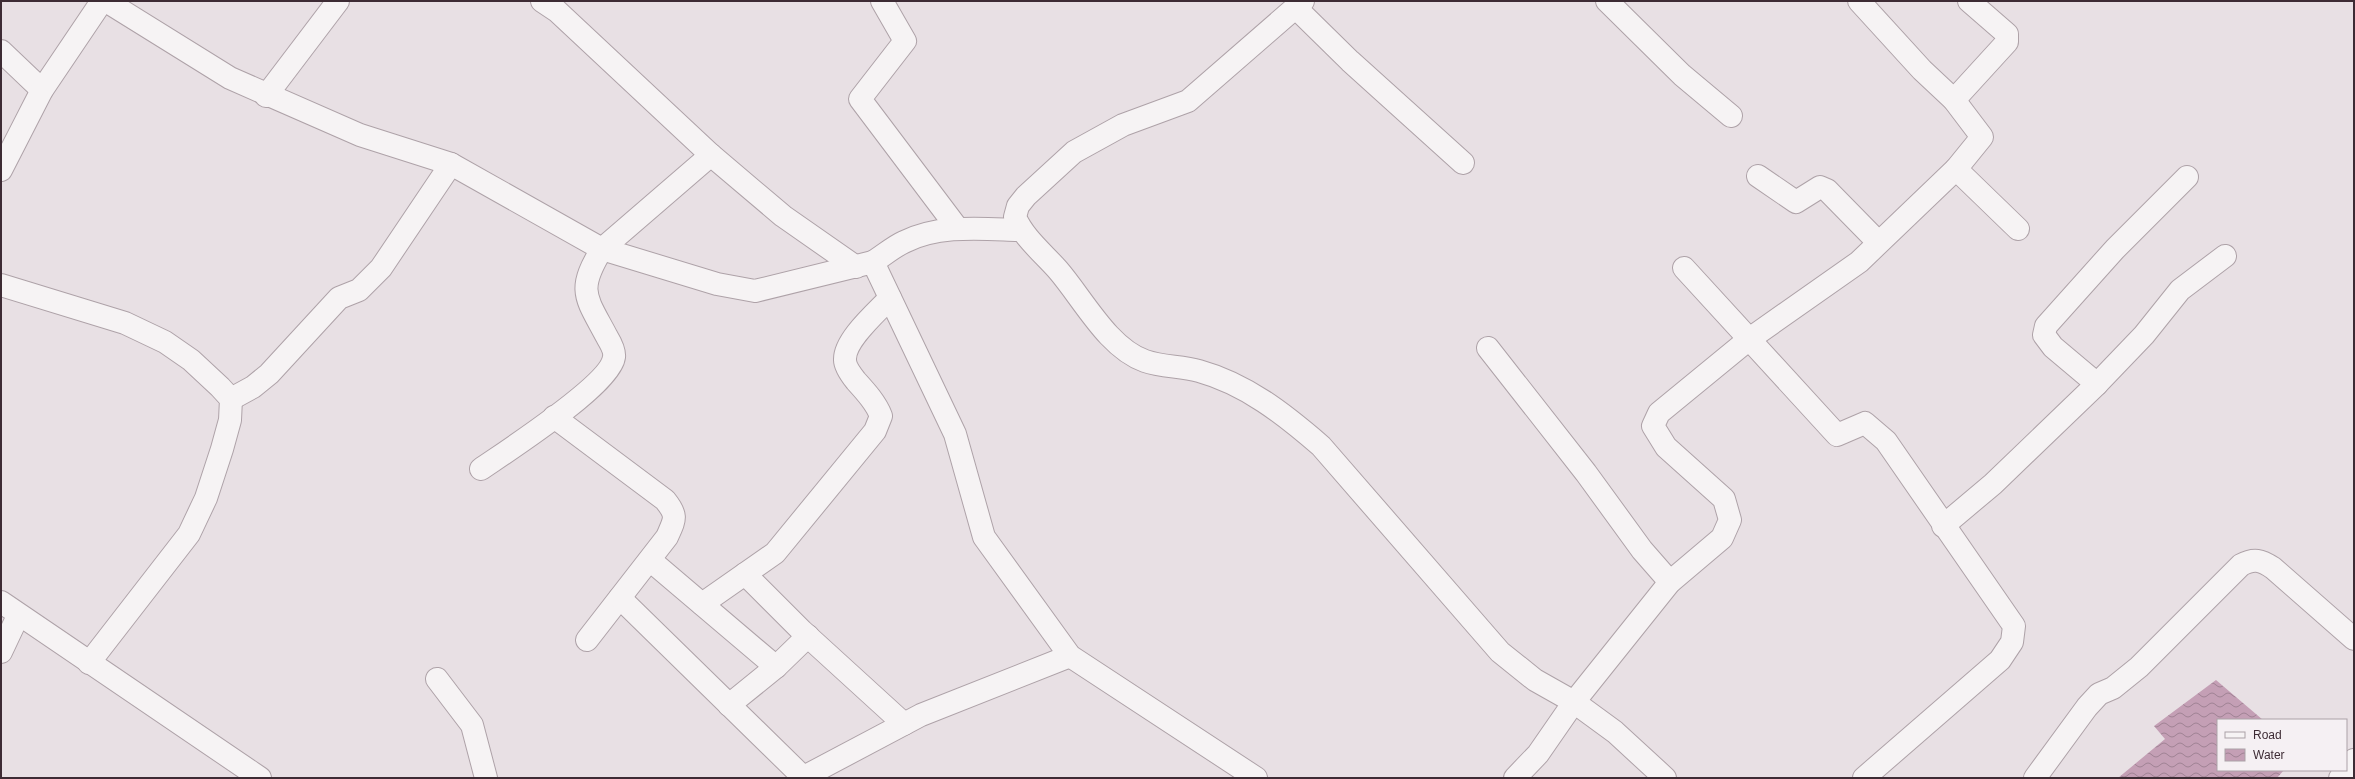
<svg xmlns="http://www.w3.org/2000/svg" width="2355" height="779" font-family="Arial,sans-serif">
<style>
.water{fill:url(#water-waves)}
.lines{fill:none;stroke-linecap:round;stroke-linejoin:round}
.street-casing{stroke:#aea2a8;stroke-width:24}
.street{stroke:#f6f3f4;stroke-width:22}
</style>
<defs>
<pattern id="water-waves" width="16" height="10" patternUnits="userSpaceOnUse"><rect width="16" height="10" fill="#c49fb5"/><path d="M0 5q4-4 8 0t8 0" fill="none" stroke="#a08294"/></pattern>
</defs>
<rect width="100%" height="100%" fill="#e8e0e4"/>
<path class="water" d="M2216,680L2263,720H2218V770H2284L2277,778H2118L2165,739L2154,726Z"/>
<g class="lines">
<defs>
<g id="street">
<path d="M106,1L230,78L360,135L451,164L602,249L717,284L755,291L873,262L955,434L984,537L1070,656L1256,778"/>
<path d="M542,1L557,11L711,155L783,216L856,267"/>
<path d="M882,1L905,41L860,99L958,229"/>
<path d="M1303,1L1188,101L1123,125L1074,152L1026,196L1018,206L1015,217C1024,238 1043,253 1058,270C1083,299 1108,348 1145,361C1162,367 1181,366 1199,371C1246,384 1284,414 1321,446L1500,652L1535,680L1574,702L1615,732L1665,778"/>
<path d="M1607,1L1682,75L1731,116"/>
<path d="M1859,1L1922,70L1954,100L1982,137L1956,169"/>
<path d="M1296,8L1350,61L1463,163"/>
<path d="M1,51L42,90"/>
<path d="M266,96L338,1"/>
<path d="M1954,100L2007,42V34L1969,1"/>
<path d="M1,170L42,90L102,1"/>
<path d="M1758,176L1796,202L1820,187L1827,190L1878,242"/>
<path d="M873,262C883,256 893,247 904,242C939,224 983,229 1020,230"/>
<path d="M1684,268L1837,435L1865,423L1886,441L2014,626L2012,642L2000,660L1864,778"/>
<path d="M1,285L125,323L165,342L191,360L220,387L231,399L230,420L222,449L206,498L189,534L89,663"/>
<path d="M1488,348L1586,473L1642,550L1670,582"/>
<path d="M2097,384L2053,347L2044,335L2046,326L2115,249L2187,177"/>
<path d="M231,399L253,387L269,374L339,298L359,290L381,268L451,164"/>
<path d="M554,417L665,500C678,516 675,519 667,537L587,640"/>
<path d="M481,469C507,451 611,384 614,357C615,351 610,342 607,337C586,297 576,291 602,249L711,155"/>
<path d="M1943,526L1993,484L2097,384L2144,335L2180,290L2225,256"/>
<path d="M650,560L776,667"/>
<path d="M745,574L802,631L904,724"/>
<path d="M620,598L803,777"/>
<path d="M1,602L260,778"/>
<path d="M702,604L775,553L875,431L881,416C876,403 866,392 856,381C852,376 845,367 845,360C844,340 877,312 890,298"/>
<path d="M1,652L18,616"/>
<path d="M437,679L472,725L486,778"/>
<path d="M729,705L776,667L808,636"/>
<path d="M802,778L921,715L1070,656"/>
<path d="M1515,778L1538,754L1574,702L1670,582L1722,538L1730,520L1724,499L1666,447L1653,426L1659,413L1748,340L1859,262L1956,169L2018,229"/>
<path d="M2035,778L2087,707L2099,694L2113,688L2139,667L2241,565C2254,558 2261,560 2273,568L2354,639"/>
<path d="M2340,778L2354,760"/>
</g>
</defs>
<use href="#street" class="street-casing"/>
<use href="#street" class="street"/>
</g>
<rect width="2355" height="779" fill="none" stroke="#3d2b34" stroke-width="4"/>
<rect x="2217" y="719" width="130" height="52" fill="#f5f0f3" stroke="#aba1a7"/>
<rect x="2225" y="732" width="20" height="6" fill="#f6f3f4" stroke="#aba1a7"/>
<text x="2253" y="739" font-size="12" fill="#3d2b34">Road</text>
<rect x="2225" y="749" width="20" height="12" fill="url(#water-waves)" stroke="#aba1a7"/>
<text x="2253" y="759" font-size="12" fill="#3d2b34">Water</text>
</svg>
